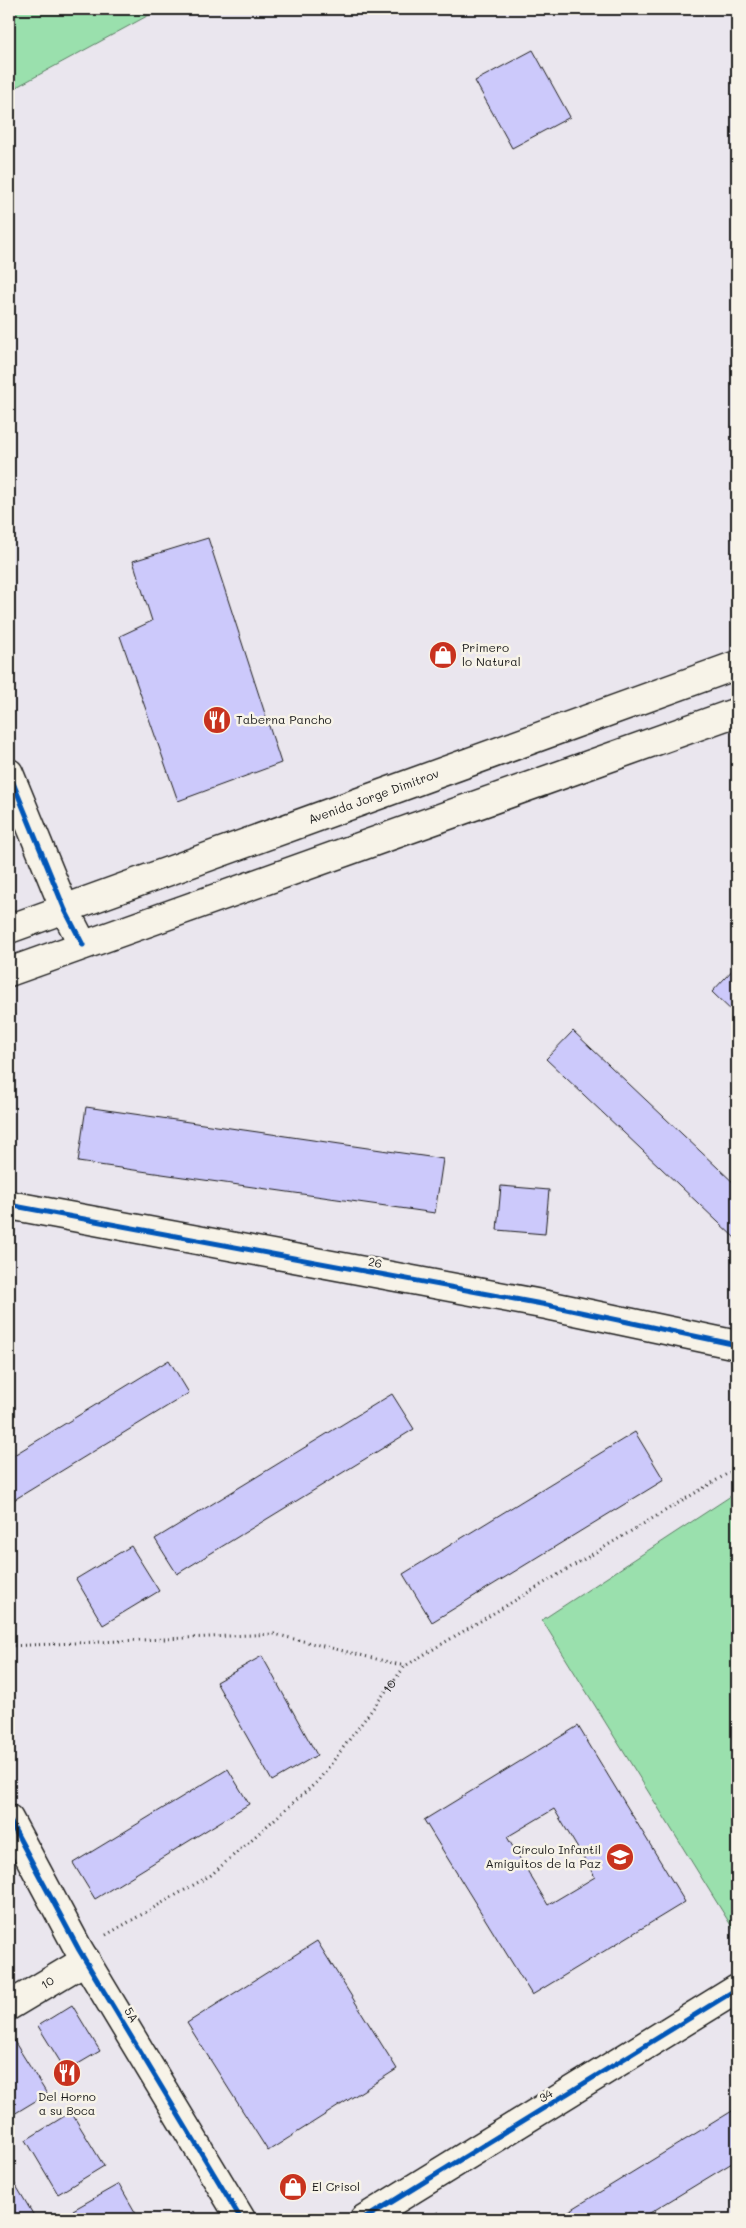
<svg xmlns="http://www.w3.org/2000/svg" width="746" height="2228" font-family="Mali,sans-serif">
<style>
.green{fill:#9ae0ad;stroke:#5b7e64}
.building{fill:#ccc9fb;stroke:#1c1c1c;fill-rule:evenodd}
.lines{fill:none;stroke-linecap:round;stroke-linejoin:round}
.street-casing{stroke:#1c1c1c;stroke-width:31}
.secondary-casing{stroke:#1c1c1c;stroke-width:31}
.path{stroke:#1c1c1c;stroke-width:3;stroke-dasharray:1 4;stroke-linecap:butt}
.street{stroke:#f7f3e8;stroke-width:28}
.secondary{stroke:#f7f3e8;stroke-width:28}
.cycleway-casing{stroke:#f7f3e8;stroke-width:8}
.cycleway{stroke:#0057b8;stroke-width:5}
.labels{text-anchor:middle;stroke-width:5;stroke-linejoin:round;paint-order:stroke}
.poi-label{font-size:12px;fill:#1c1c1c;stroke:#f7f3e8;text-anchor:start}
.street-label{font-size:12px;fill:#1c1c1c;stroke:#f7f3e8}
</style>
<rect width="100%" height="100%" fill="#eae6ee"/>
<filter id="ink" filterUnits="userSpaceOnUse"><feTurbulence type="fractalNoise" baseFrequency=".02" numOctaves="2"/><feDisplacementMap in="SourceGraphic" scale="10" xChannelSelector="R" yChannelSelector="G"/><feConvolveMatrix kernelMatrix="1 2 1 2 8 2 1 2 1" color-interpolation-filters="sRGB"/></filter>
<g filter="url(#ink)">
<g class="green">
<path d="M9,9H160L9,91Z"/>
<path d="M737,1492V1935L542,1620Z"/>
</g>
<g class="building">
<path d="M533,50L570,117L512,148L475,81Z"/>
<path d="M208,538L281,763L178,801L120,636L152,621L133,561Z"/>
<path d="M737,965V1016L712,992Z"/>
<path d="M573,1031L737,1186V1240L546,1059Z"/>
<path d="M86,1107L443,1159L435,1213L78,1162Z"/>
<path d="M501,1186L549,1190L545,1234L497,1230Z"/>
<path d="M169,1360L189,1393L9,1503V1458Z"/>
<path d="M392,1394L414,1429L177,1574L155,1539Z"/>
<path d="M635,1432L664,1480L432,1622L403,1574Z"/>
<path d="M131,1546L159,1591L103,1625L76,1579Z"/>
<path d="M262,1656L317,1755L272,1781L216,1682Z"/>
<path d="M578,1726L685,1902L532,1995L424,1820ZM554,1809L595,1877L548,1905L507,1837Z"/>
<path d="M228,1769L249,1804L95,1899L73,1863Z"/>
<path d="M317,1941L397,2069L268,2151L187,2023Z"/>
<path d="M72,2005L100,2051L66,2071L38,2026Z"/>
<path d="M9,2033L47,2094L9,2117Z"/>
<path d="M737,2108V2160L640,2219H556Z"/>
<path d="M71,2112L104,2166L58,2194L26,2140Z"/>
<path d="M9,2174L36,2219H9Z"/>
<path d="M119,2184L139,2219H78L73,2210Z"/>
<path d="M194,2211L198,2219H179Z"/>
</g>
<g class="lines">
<defs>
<g id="street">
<path d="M9,773L65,910L83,945"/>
<path d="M9,1205L547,1305L737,1345"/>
<path d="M9,1819L79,1950L241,2219"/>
<path id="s2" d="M9,2006L86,1960"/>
<path d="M364,2219L737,1989"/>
</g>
<g id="secondary">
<path id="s3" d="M9,929L737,665"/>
<path d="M9,972L737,712"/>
</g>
</defs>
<use href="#street" class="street-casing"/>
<use href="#secondary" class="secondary-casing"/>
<g class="path">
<path d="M9,1646L274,1634L405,1666"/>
<path id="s1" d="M106,1935L211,1875L318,1781L405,1666L737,1468"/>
<path d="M437,2212L441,2219"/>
</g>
<use href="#street" class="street"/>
<use href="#secondary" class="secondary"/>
<defs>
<g id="cycleway">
<path d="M9,773L65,910L83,945"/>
<path d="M9,1205L547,1305L737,1345"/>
<path d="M9,1819L79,1950L241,2219"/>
<path d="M364,2219L737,1989"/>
</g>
</defs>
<use href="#cycleway" class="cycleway-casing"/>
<use href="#cycleway" class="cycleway"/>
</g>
</g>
<defs>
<symbol id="shop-disc" viewBox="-11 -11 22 22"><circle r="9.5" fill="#c8321e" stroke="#f7f3e8"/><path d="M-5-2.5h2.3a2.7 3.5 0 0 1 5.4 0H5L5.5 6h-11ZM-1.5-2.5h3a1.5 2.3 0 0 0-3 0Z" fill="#fff"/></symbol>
<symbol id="restaurant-disc" viewBox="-11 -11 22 22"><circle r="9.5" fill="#c8321e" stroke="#f7f3e8"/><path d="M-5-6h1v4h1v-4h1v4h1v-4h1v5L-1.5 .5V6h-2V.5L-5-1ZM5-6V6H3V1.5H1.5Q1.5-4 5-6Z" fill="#fff"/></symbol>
<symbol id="school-disc" viewBox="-11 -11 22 22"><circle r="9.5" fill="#c8321e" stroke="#f7f3e8"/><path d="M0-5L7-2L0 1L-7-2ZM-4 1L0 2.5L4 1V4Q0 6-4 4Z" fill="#fff"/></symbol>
</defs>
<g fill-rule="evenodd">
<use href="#shop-disc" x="427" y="639" width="32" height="32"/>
<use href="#restaurant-disc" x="201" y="704" width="32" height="32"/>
<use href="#school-disc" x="604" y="1841" width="32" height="32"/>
<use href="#restaurant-disc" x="51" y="2057" width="32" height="32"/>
<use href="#shop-disc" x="277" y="2171" width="32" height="32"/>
</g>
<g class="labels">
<g class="poi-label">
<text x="462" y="652">Primero<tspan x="462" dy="14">lo Natural</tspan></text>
<text x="236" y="724">Taberna Pancho</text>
<text x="601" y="1854" text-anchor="end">Círculo Infantil<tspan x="601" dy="14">Amiguitos de la Paz</tspan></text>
<text x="67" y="2101" text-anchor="middle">Del Horno<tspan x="67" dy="14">a su Boca</tspan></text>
<text x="312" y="2191">El Crisol</text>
</g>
<g class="street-label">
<text dy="4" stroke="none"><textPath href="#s3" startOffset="388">Avenida Jorge Dimitrov</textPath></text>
<text transform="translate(375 1263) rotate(11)" y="4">26</text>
<text dy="4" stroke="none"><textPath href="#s1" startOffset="382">10</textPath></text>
<text dy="4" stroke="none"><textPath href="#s2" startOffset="45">10</textPath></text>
<text transform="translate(131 2015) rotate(59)" y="4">5A</text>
<text transform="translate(546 2096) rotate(-32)" y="4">34</text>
</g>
</g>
<rect width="746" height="2228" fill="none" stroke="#f7f3e8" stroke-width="30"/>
<rect x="15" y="15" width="716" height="2198" fill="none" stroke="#1c1c1c" stroke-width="2" filter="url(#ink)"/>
</svg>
